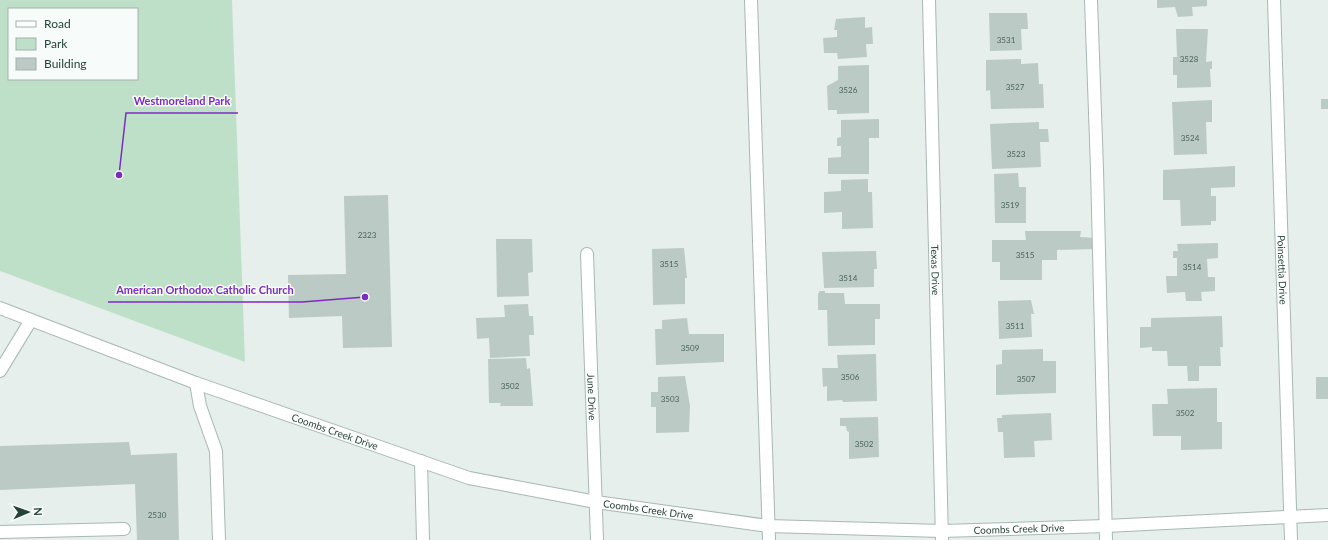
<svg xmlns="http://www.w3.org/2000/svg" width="1328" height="540" font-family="Lato,sans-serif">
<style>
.green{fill:#bfe0c8;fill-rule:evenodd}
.building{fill:#bbcac4}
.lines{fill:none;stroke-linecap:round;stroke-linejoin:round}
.lane-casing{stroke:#a8b8b2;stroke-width:14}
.street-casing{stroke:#a8b8b2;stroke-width:14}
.lane{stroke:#fff;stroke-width:12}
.street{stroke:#fff;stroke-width:12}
.labels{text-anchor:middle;stroke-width:3;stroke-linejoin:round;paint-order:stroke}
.number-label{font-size:8px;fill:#4a645c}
.street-label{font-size:10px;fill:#24423a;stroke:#f7fbf9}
.leader{fill:none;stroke:#7b2cbf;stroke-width:1.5}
.callout-dot{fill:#7b2cbf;stroke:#f7fbf9;stroke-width:1.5}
.callout-label{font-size:11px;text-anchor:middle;font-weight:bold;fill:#7b2cbf;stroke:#f7fbf9;stroke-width:3;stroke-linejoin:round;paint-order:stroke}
</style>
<rect width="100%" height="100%" fill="#e6efeb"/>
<path class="green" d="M0,0H232L245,362L0,271ZM9,9H137V79H9Z"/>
<g class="building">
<path d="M1157,0H1207V6L1192,7L1193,16L1178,17L1175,7L1157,8Z"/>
<path d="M989,13H1027L1028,29H1021L1022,50L990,51Z"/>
<path d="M865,17V28L872,27L873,44H866L867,57L838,59L837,53H824L823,38L837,37V30H834L836,19Z"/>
<path d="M1176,29H1208L1206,62L1212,61V69H1210L1211,87L1177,88V75H1173V57H1177Z"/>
<path d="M1021,59V64L1038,63L1039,84H1043L1044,108L991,109L990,90L986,91V60Z"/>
<path d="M869,65V113L837,114V110H828L827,86L838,80V66Z"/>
<rect x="1321" y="99" width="7" height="10"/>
<path d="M1212,100V122H1206L1207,154L1174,155L1172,102Z"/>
<path d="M879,119V138H869V174H828V158L841,157V146H837V138L841,137V120Z"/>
<path d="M1039,122V129H1048L1049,142H1040L1041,167L992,169L990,124Z"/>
<path d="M1235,166V187L1211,188V196H1216V221H1211V225L1181,226L1180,200H1163V170Z"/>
<path d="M1018,173L1019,187H1026V223H995L994,174Z"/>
<path d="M868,179V192H872L873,228L842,229V212L824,213V192L841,191V180Z"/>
<path d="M388,195L392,347L343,348L342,316L289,318L288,275L346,274L344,196Z"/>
<path d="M1025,231H1081L1080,237L1096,238V249L1057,250V260H1042V280H1000V262H992V240H1026Z"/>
<path d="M496,239H532L533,272L528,273L529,296L497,297Z"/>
<path d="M1218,243V258L1207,259L1208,277H1215V291L1201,292L1202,301H1186L1185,292L1167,293L1166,276H1177V258H1173V251H1178L1177,244Z"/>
<path d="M684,248L687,278H685V304L653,305L652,249Z"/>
<path d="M876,251L877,269H874V287L824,288L822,252Z"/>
<path d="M820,291H825V293H844L845,304H880V319H875V345L828,346L827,310H818V294Z"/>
<path d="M1031,300L1034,314H1031L1032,337L999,339L998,301Z"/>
<path d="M528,304L529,316H533L534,335H529L530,356L490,358L489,338L477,339L476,318L505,317L504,305Z"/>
<path d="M1222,316L1223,347H1220L1221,366H1199V381H1188L1187,366H1168L1167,351H1152V347L1140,348V327H1151V318Z"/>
<path d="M687,318L689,334H724V362L656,365L655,329H662V320Z"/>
<path d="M1043,349V361H1056V393L996,395V365L1002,364V350Z"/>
<path d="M876,354L877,401L843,402L842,400L827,401V386L823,387L822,368H838L837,355Z"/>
<path d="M526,358L527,369L530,368L533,406H500L501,403H489L488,359Z"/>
<path d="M685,376L690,406L689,432L656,433V407H651V392H658V377Z"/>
<rect x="1316" y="377" width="12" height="22"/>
<path d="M1217,388V422H1222V449L1181,450V436H1153L1152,404H1168L1167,389Z"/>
<path d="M1051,413L1052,440L1034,441L1035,457L1004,458L1003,432H998L997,418H1002V415Z"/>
<path d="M878,417L879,457L849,459V432L847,431L846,426H840V418Z"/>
<path d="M129,442L131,455L177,453L179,540H137L135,484L0,490V446Z"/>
</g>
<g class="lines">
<defs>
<g id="lane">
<path d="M751,0L769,540"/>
<path d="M1091,0L1097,169L1106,540"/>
<path d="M0,371L31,320"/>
<path d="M196,383L200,406L216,451L219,540"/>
<path d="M421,461L423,540"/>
<path d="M0,532L124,529"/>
</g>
<g id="street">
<path id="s1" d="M929,0L942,540"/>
<path id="s2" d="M1274,0L1291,540"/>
<path id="s3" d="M587,254L597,540"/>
<path id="s4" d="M0,308L196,383L469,478L596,502L768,526L942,531L1106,526L1328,515"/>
</g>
</defs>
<use href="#lane" class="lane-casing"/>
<use href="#street" class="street-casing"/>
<use href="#lane" class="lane"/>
<use href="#street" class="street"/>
</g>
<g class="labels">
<g class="number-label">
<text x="1006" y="43">3531</text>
<text x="1189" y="62">3528</text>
<text x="1015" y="90">3527</text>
<text x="848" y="93">3526</text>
<text x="1190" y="141">3524</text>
<text x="1016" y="157">3523</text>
<text x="1010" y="208">3519</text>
<text x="367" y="238">2323</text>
<text x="1025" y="258">3515</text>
<text x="669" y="267">3515</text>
<text x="1192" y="270">3514</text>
<text x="848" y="281">3514</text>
<text x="1015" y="329">3511</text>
<text x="690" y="351">3509</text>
<text x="850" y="380">3506</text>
<text x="1026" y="382">3507</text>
<text x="510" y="389">3502</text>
<text x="670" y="402">3503</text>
<text x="1185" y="416">3502</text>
<text x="864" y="447">3502</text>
<text x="157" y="518">2530</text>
</g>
<g class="street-label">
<text dy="4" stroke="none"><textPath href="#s1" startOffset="270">Texas Drive</textPath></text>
<text dy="4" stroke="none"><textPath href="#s2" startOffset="270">Poinsettia Drive</textPath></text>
<text dy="4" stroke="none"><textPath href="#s3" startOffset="143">June Drive</textPath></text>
<text dy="4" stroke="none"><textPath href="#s4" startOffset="357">Coombs Creek Drive</textPath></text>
<text dy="4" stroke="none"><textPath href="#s4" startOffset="681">Coombs Creek Drive</textPath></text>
<text dy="4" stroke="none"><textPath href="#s4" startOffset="1053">Coombs Creek Drive</textPath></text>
</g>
</g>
<path class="leader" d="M119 175L126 113H238M365 297L302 302H108"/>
<g class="callout-dot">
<circle cx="119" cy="175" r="4"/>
<circle cx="365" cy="297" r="4"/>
</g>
<g class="callout-label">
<text x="182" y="105">Westmoreland Park</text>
<text x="205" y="294">American Orthodox Catholic Church</text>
</g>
<rect x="8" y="8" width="130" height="72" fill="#f7fbf9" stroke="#a3b1ad"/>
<rect x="16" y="21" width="20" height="6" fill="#ffffff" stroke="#a3b1ad"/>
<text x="44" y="28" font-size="12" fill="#24423a">Road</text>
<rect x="16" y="38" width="20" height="12" fill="#bfe0c8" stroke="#a3b1ad"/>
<text x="44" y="48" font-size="12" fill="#24423a">Park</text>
<rect x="16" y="58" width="20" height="12" fill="#bbcac4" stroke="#a3b1ad"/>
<text x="44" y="68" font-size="12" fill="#24423a">Building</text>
<g transform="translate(28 512) rotate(88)" stroke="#f7fbf9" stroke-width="3" paint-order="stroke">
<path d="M0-3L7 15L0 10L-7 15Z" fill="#24423a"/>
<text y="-6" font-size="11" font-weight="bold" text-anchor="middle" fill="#24423a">N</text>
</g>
</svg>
